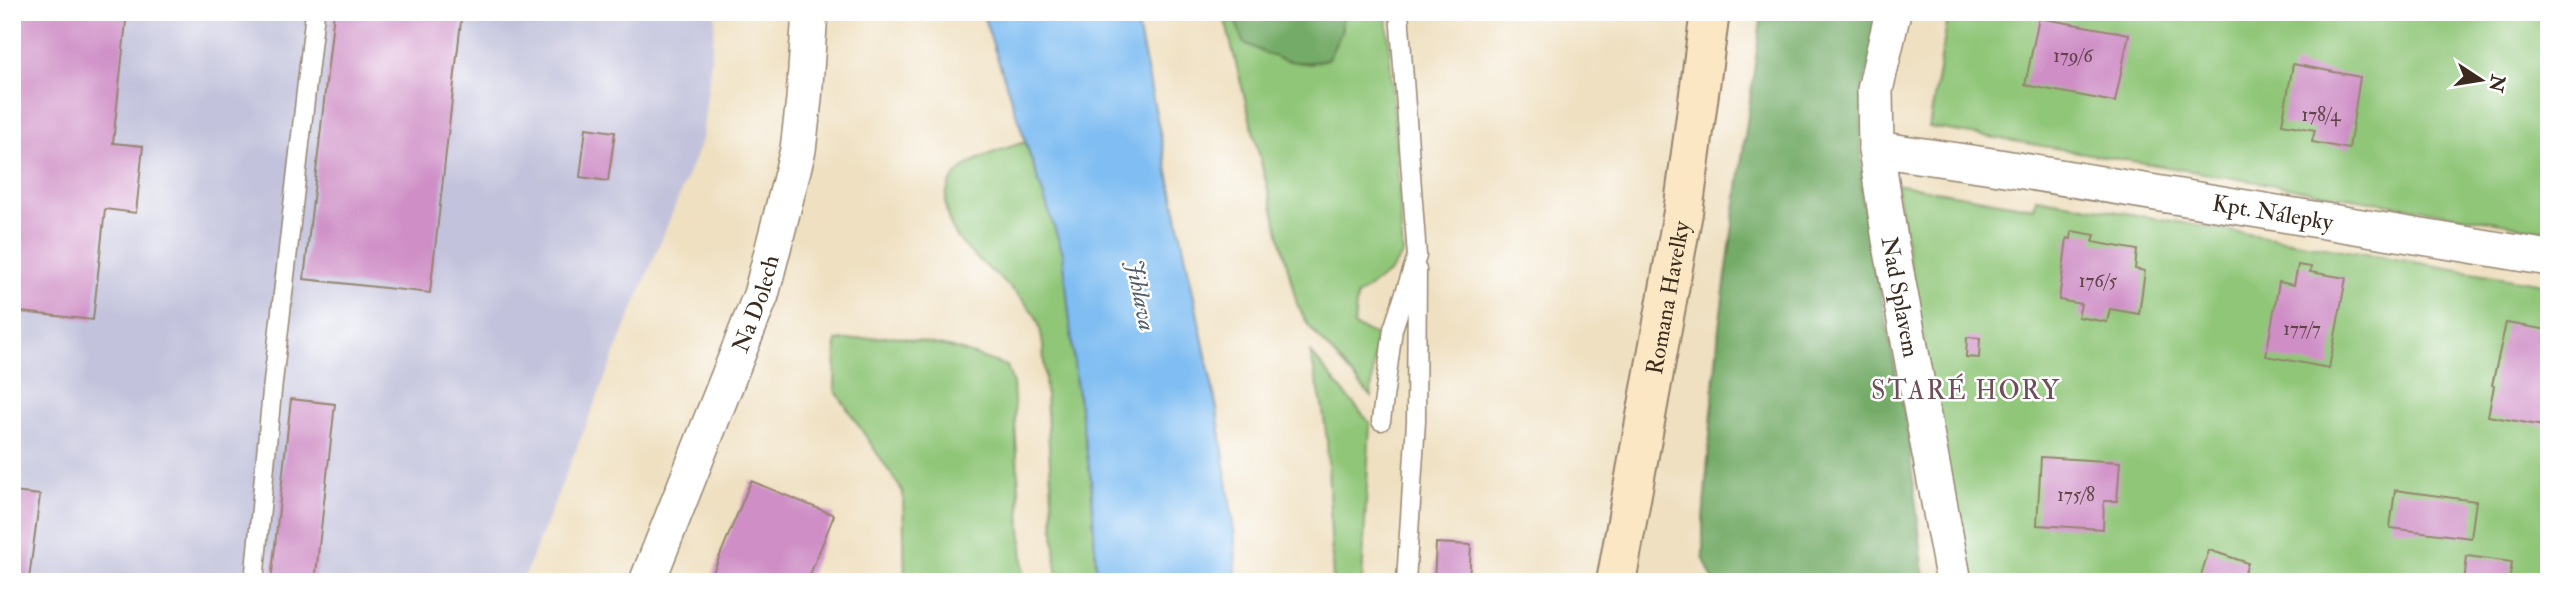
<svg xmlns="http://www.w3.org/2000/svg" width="2561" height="594" font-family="'IM FELL Double Pica',serif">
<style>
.industrial{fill:#c2c2dc}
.green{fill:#90c678;stroke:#66784b;stroke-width:2}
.forest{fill:#74ab68;stroke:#586a43;stroke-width:2}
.water{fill:#7fbdf2;stroke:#5d7488;stroke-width:2}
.building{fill:#cf8fc6}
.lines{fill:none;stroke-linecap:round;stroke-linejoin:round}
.lane-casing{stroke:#958570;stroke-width:21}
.street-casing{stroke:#958570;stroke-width:38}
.secondary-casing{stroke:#958570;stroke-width:42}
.lane{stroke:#fff;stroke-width:18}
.street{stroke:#fff;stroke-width:35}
.secondary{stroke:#fbe7c3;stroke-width:38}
.labels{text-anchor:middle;stroke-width:5;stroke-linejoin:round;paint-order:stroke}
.number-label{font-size:19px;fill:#604348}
.street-label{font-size:23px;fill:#3b2a1e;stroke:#fff}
.water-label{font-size:24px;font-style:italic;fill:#535d68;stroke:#fff}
.quarter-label{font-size:26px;letter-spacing:2px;fill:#6f4d59;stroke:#fff}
</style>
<rect width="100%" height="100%" fill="#fff"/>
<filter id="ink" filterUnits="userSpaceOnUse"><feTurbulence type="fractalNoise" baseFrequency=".0143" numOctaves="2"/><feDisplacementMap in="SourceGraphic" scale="14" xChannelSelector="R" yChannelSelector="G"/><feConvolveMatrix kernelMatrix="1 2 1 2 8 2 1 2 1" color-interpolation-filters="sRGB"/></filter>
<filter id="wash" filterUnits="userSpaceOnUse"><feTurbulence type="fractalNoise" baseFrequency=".00686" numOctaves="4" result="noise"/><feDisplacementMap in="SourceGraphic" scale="28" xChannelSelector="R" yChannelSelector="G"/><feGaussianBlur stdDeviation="1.57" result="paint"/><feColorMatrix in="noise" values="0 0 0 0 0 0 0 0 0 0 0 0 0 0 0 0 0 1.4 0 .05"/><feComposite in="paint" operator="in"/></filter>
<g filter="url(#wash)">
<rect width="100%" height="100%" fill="#efe0c1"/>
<path class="industrial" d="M12,12H716L702,140L522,582H12Z"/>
<g class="green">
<path d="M1223,12H1236V22C1263,53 1269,60 1312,64L1341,33L1343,12H1387L1403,254L1390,272L1357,296L1354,326L1376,335L1371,397L1308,325L1297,304Z"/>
<path d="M1949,12H2549V231L1929,127Z"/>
<path d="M1025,142L1063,253L1076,382L1091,480L1097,582H1057L1043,345C1041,335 1040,322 1034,314C1015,287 987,270 964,246C954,235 948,223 946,208C941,164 993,153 1025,142Z"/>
<path d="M1896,184L2034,208L2036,198L2549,285V582H1965Z"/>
<path d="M894,336L953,348L1007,366L1013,384L1024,582H905L903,492L835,390L836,341Z"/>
<path d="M1310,352L1370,423L1362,582H1333L1327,439L1322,404Z"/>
</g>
<g class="forest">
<path d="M1236,12H1343L1341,33L1328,59C1296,69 1271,57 1243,42L1236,22Z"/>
<path d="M1762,12H1884L1861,93L1862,200L1907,428L1925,582H1714L1703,557V519L1719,327Z"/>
</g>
<path class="water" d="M982,12H1135L1217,409L1235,538L1236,582H1097L1091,480L1076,382L1063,253Z"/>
<g id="blocks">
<g class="building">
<path d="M12,12H127L113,143L143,146L136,213L105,209L93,320L12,311Z"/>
<path d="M334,12H462L430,293L304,279Z"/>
<path d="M2039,18L2129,34L2115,102L2025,85Z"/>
<path d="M2293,64L2360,77L2349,149L2312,142L2315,130L2282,124Z"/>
<path d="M586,128L615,132L608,181L580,177Z"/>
<path d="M2072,231L2095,235L2093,242L2137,250L2135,269L2145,271L2139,314L2110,309L2107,322L2078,317L2081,304L2059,300L2067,238L2071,239Z"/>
<path d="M2298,265L2311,267L2310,272L2346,278L2329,368L2266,356L2279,282L2294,285Z"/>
<path d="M2506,323L2549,330V427L2488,416L2494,386L2492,385Z"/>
<path d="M1967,337L1980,338L1979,358L1966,357Z"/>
<path d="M291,399L335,404L315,582H271Z"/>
<path d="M2041,457L2120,462L2117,501H2104L2103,529L2037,525Z"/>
<path d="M751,481L834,515L807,582H709Z"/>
<path d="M2395,490L2476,501L2471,538L2390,528Z"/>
<path d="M12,492L40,495L29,579L12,577Z"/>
<path d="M1436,543L1471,545L1469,582H1434Z"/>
<path d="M2209,550L2248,563L2242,582H2199Z"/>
<path d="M2467,556L2512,562L2509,582H2464Z"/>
</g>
</g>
</g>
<g filter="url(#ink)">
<use href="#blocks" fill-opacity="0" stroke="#958570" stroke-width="2"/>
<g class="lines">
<defs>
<g id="lane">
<path d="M1381,421L1393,329L1417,256L1399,12"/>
<path d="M254,582L272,391L315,12"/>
<path d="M1406,582L1416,421L1417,270"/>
</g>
<g id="street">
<path id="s1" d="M1893,12L1875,90L1876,149L1890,240L1954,582"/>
<path id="s2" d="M1876,149L1999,167L2549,258"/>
<path id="s3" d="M647,582L761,295L798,150L804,99L810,12"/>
</g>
<g id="secondary">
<path id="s4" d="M1616,582L1683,212L1710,12"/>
</g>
</defs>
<use href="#lane" class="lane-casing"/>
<use href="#street" class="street-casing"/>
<use href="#secondary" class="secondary-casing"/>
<use href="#lane" class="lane"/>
<use href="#street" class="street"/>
<use href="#secondary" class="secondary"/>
</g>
</g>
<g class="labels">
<g class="number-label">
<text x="2073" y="62">179/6</text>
<text x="2321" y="121">178/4</text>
<text x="2098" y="287">176/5</text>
<text x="2302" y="335">177/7</text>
<text x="2076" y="501">175/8</text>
</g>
<g class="street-label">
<text dy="8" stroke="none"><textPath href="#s2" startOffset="402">Kpt. Nálepky</textPath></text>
<text dy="8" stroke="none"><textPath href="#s1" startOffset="289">Nad Splavem</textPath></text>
<text dy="8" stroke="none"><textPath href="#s4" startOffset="289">Romana Havelky</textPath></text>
<text dy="8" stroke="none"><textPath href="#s3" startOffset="299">Na Dolech</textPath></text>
</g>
<g class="water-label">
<text transform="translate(1141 295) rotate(79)" y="8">Jihlava</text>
</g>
<g class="quarter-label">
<text x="1966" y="399">STARÉ HORY</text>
</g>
</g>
<rect width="2561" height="594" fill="none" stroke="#fff" stroke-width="42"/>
<g transform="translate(2481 80) rotate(102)" stroke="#ffffff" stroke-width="5" paint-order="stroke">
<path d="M0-5L12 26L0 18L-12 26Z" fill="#3b2a1e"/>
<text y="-10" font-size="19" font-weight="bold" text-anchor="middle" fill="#3b2a1e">N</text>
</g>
</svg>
